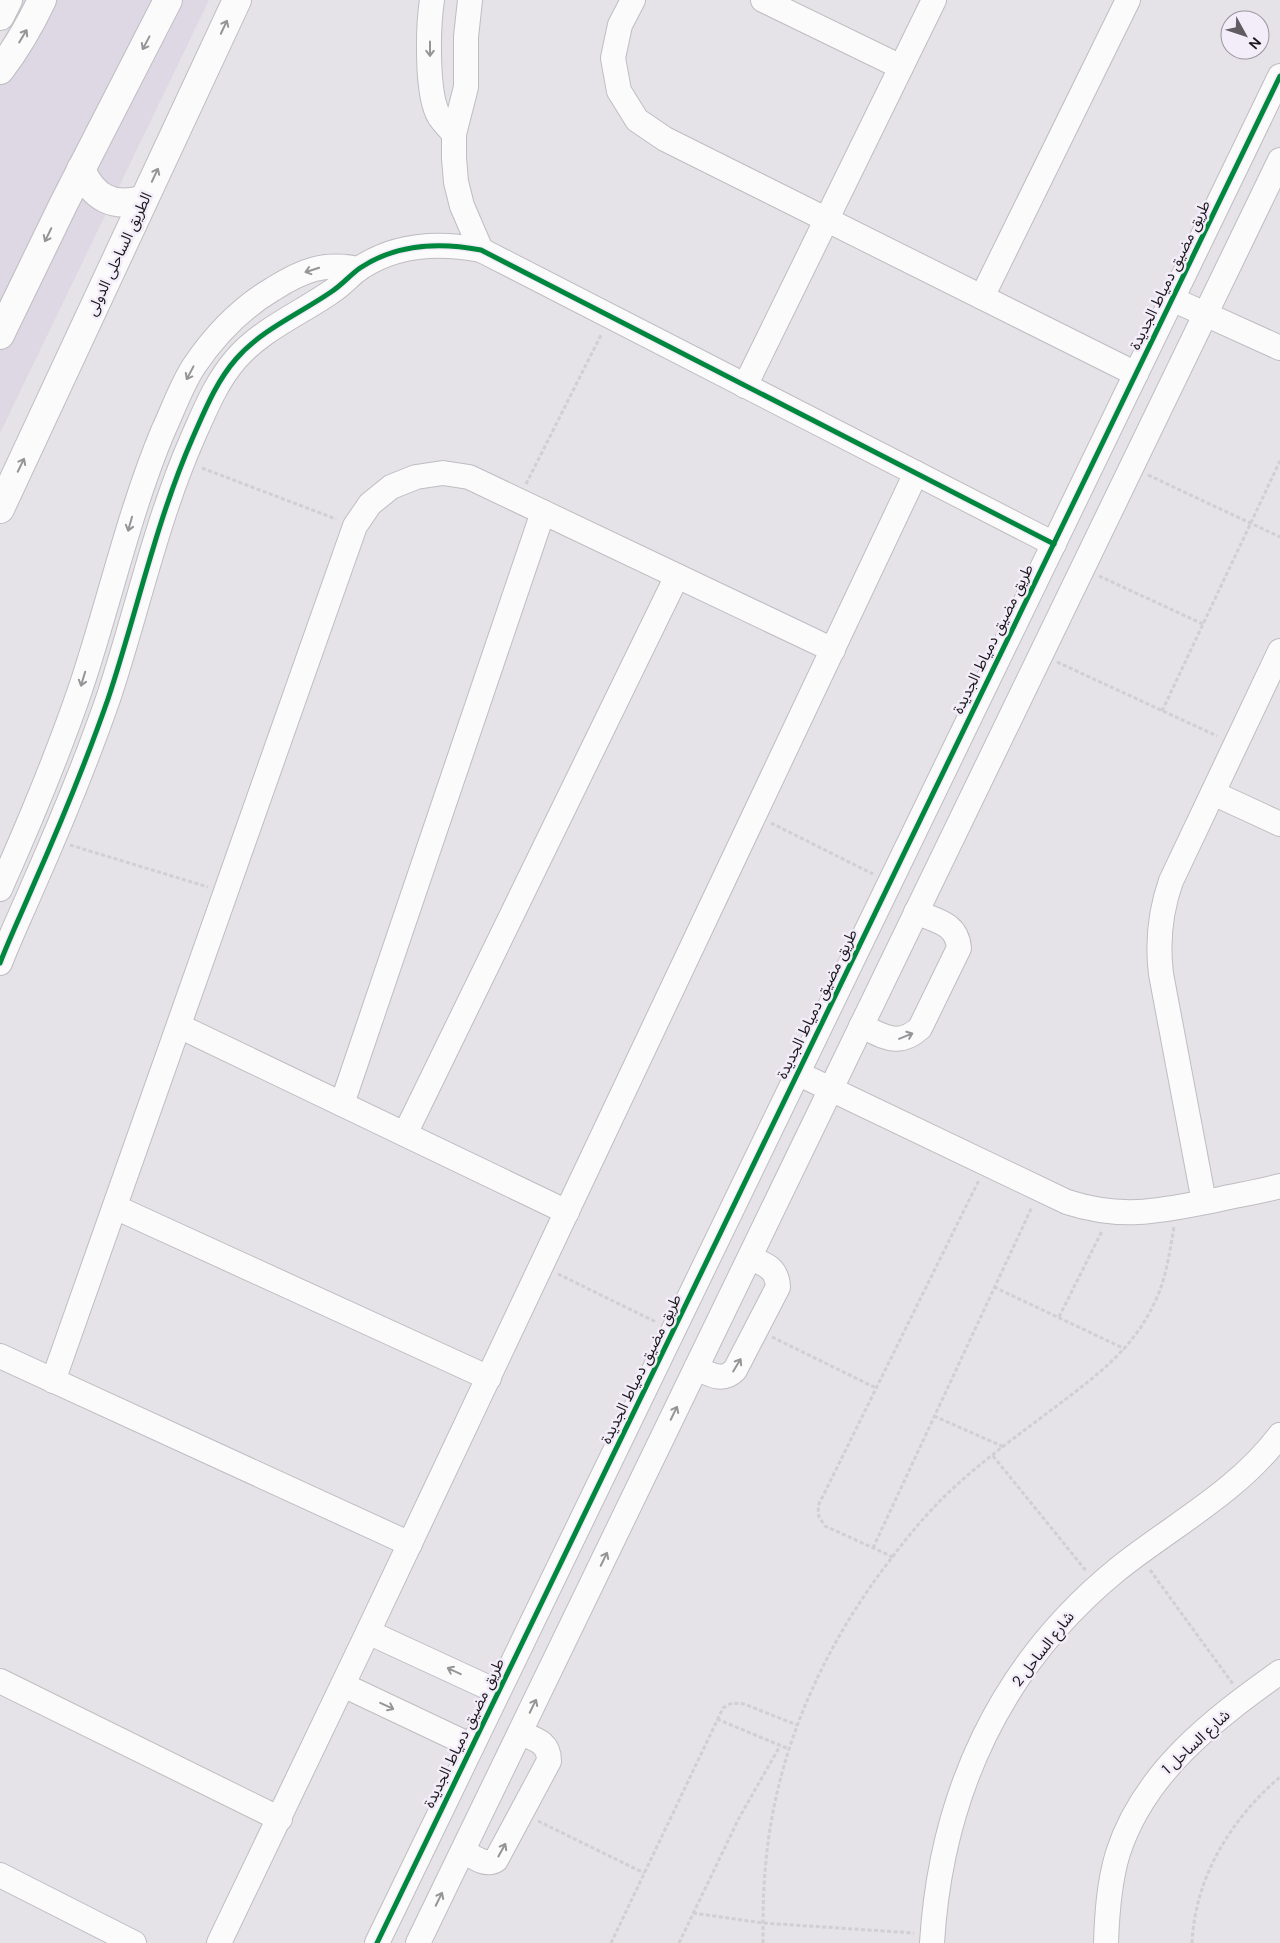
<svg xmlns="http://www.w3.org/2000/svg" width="1280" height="1943" font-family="'DM Sans','Noto Sans Arabic',sans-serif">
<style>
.built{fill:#ded7e4}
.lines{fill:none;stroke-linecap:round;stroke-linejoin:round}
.minor-casing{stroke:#bfbdc1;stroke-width:26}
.major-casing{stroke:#bfbdc1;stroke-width:30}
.highway-casing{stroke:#bfbdc1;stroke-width:30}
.path{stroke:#d1cfd1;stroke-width:3;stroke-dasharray:4 2.5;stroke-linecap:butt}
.minor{stroke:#fbfbfc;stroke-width:24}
.major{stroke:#fbfbfc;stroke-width:28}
.highway{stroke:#fbfbfc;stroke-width:28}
.cycleway-casing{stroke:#f3edf9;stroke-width:8}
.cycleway{stroke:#00873e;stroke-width:5}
.oneway{stroke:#959496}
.labels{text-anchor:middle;stroke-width:5;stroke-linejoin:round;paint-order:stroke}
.street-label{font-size:15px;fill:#18161a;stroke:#f3edf9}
</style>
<rect width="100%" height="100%" fill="#e5e2e8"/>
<path class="built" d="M22,0H209L0,433V45Z"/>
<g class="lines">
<defs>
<g id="minor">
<path d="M432,0C428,26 426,94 439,116C443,122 449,128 454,134"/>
<path d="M470,0L466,37V87L454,134V158L456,182L462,206L481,250"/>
<path d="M633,0L620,25L613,58L619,91L637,120L665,139L1136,374"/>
<path d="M763,0L901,67"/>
<path d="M982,297L1128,0"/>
<path d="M1172,299L1280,348"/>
<path d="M745,386L934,0"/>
<path d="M1213,793L1280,824"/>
<path d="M0,889C29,824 57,757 80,690C109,604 128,515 163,431C173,410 181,386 194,366C215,335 241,308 273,289C303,270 324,262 359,269"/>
<path d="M0,963C10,937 22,912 33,886C60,825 86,762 108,699C137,612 156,521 193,437C205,410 216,382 236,359C261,330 299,314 331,292C342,285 350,275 360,268C396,244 440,242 481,250L1054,544"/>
<path d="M179,1026L567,1212"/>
<path d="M861,1026C884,1036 898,1048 920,1028L959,948C957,923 936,921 916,912"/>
<path d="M797,1073L1067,1202C1123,1220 1160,1211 1216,1200C1237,1195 1259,1192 1280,1186"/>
<path d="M342,1104L543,512"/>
<path d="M405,1134L677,576"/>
<path d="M1204,1202L1161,974C1157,941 1160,912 1171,881L1280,651"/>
<path d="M115,1207L489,1378"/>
<path d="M0,1356L410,1544"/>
<path d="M696,1368C710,1374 722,1383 735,1370L778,1287C777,1268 765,1264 750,1258"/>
<path d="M53,1381L355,526L370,504L391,487L416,477L443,473L469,477L833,650"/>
<path d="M368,1632L498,1692"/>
<path d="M0,1681L280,1819"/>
<path d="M343,1685L472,1746"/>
<path d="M463,1851C472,1856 486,1867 496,1860L549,1761C549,1742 535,1739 520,1733"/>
<path d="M0,1875L134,1943"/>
<path d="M219,1943L368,1632L916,473"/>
<path d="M377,1943L1280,76"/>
<path d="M418,1943L1280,160"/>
<path d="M932,1943C941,1794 1001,1664 1118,1569C1173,1525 1236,1493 1280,1435"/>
<path d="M1106,1943C1107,1913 1109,1882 1118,1853C1144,1772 1214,1719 1280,1672"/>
</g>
<g id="major">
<path d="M0,16L8,0"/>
<path d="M0,70C17,48 30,25 42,0"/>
</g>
<g id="highway">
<path d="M81,169C93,198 114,209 144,199"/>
<path d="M0,335L64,203L168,0"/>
<path d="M0,509L237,0"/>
</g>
</defs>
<use href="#minor" class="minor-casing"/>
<use href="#major" class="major-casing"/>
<use href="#highway" class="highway-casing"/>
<g class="path">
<path d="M202,468L336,519"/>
<path d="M1148,475L1280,537"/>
<path d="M526,484L602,333"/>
<path d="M1099,576L1203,624"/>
<path d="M1057,662L1217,736"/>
<path d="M1162,711L1280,461"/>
<path d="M771,823L873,874"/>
<path d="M70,845L208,887"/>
<path d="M558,1274L656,1322"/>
<path d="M994,1287L1125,1349"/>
<path d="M1059,1317L1102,1231"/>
<path d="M772,1337L876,1388"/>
<path d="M934,1416L1004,1447"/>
<path d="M993,1456L1087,1572"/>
<path d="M873,1548L1032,1207"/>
<path d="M893,1557L825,1526L819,1517L818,1506L979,1180"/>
<path d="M1150,1570L1233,1684"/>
<path d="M717,1719L789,1749"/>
<path d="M538,1821L644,1873"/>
<path d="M693,1913L763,1923L914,1933"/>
<path d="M611,1943L723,1708L732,1703L744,1704L797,1725"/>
<path d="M679,1943L739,1818L780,1746"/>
<path d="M763,1943C763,1916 763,1888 766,1861C776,1751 823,1647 890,1560C908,1536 927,1513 949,1492C983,1460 1021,1433 1058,1405C1101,1372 1136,1347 1158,1295C1167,1273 1170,1250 1174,1227"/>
<path d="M1192,1943C1195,1877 1231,1819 1280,1777"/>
</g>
<use href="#minor" class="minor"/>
<use href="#major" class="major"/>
<use href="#highway" class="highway"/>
<defs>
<g id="cycleway">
<path d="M0,963C10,937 22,912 33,886C60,825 86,762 108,699C137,612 156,521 193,437C205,410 216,382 236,359C261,330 299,314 331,292C342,285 350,275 360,268C396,244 440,242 481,250L1054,544"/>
<path d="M377,1943L1280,76"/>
</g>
</defs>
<use href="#cycleway" class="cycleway-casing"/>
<use href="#cycleway" class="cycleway"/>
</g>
<defs><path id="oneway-shaft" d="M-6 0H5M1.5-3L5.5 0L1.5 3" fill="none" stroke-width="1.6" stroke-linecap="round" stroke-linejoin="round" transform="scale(1.25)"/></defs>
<g class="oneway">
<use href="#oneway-shaft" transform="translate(224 27) rotate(-65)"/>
<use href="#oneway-shaft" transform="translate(23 36) rotate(-59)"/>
<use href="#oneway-shaft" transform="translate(146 43) rotate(118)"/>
<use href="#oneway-shaft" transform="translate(430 49) rotate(90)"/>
<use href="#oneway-shaft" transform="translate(155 175) rotate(-65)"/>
<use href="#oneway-shaft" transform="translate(48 235) rotate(116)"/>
<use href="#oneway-shaft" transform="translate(312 270) rotate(162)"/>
<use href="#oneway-shaft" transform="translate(190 373) rotate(118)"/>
<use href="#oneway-shaft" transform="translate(21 465) rotate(-64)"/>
<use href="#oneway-shaft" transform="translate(130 524) rotate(106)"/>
<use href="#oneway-shaft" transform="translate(83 679) rotate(107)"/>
<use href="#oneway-shaft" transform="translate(906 1036) rotate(-22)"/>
<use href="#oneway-shaft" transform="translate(737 1365) rotate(-59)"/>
<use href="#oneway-shaft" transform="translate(674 1413) rotate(-64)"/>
<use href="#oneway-shaft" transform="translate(604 1559) rotate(-64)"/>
<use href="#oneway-shaft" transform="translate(454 1671) rotate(-155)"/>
<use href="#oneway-shaft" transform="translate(387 1706) rotate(25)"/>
<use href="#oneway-shaft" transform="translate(533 1706) rotate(-64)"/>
<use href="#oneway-shaft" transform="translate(502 1850) rotate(-61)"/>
<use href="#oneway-shaft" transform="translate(439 1899) rotate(-64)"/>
</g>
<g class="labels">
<g class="street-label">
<text transform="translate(119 254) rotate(-65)" y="5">الطريق الساحلى الدولى</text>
<text transform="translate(1170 275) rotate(-64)" y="5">طريق مضيق دمياط الجديدة</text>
<text transform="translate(993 639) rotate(-64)" y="5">طريق مضيق دمياط الجديدة</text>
<text transform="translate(817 1004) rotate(-64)" y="5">طريق مضيق دمياط الجديدة</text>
<text transform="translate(641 1369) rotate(-64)" y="5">طريق مضيق دمياط الجديدة</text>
<text transform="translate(1043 1649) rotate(-52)" y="5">شارع الساحل 2</text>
<text transform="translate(464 1733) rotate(-64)" y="5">طريق مضيق دمياط الجديدة</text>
<text transform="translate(1196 1742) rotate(-43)" y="5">شارع الساحل 1</text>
</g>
</g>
<g transform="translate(1245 35) rotate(130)"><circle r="24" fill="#f3edf9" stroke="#9b97a0"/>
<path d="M0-4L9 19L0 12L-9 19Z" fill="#605d62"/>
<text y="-8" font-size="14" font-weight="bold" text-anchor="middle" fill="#18161a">N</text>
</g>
</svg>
